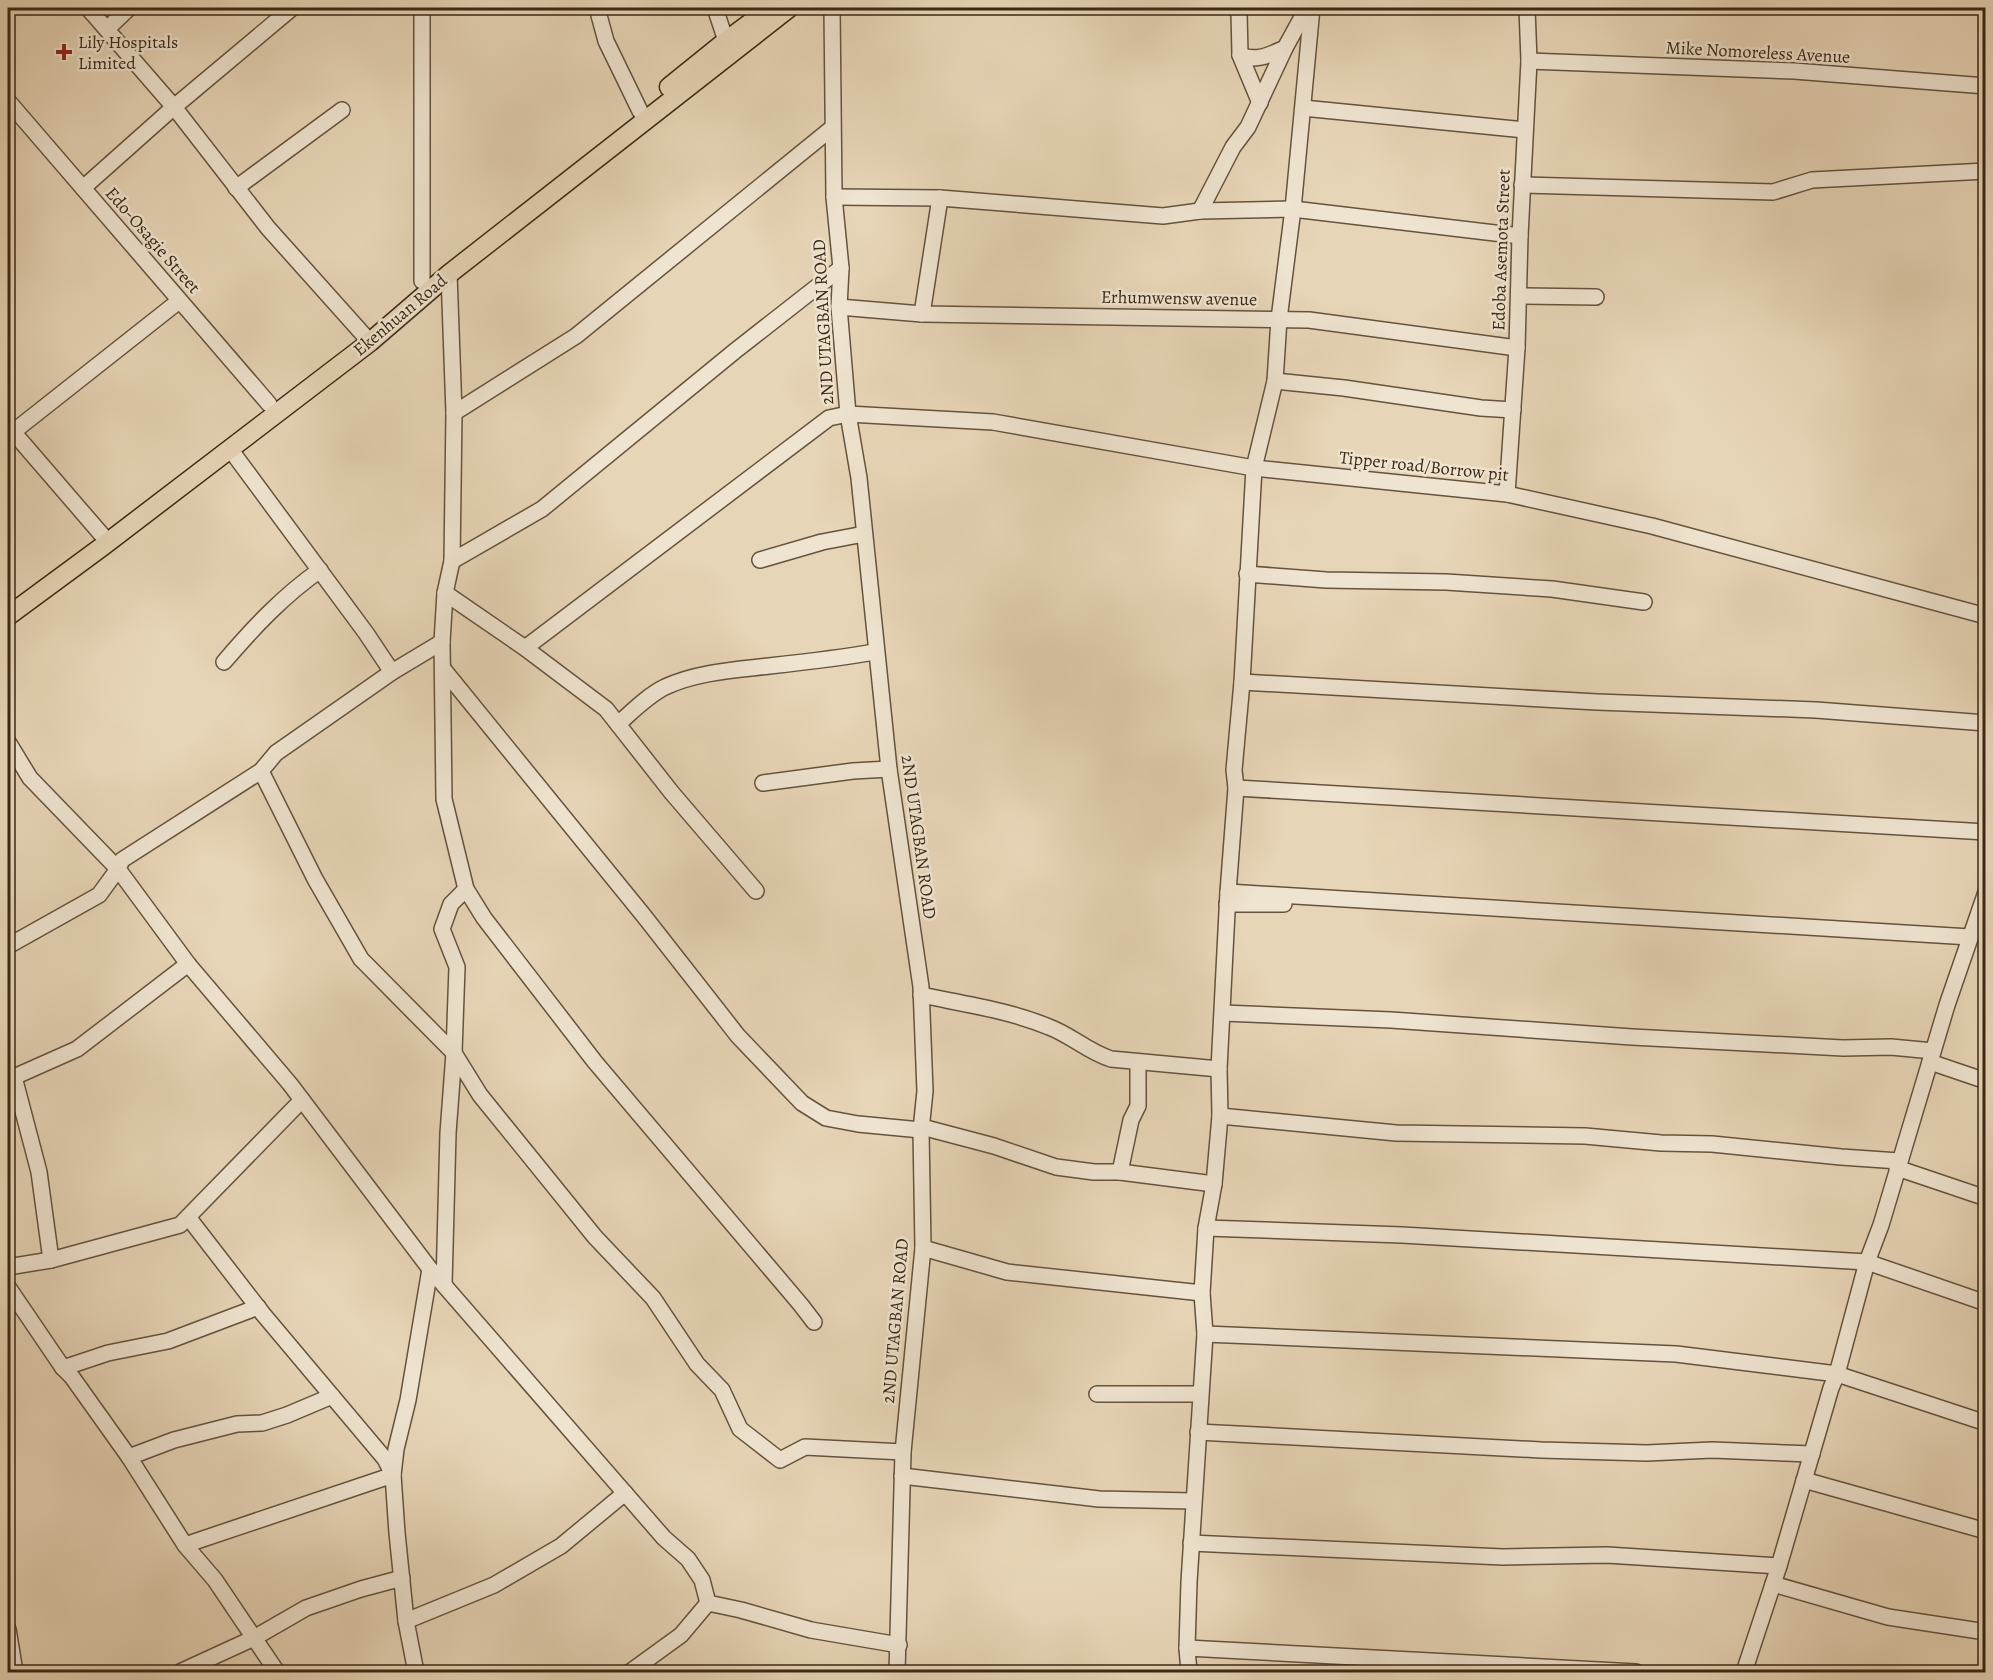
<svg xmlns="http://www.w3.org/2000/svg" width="1993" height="1680" font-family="Alegreya,serif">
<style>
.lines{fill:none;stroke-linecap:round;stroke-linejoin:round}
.minor-casing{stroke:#65533d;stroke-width:18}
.major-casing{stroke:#3a2814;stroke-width:21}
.minor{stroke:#efe4d0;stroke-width:15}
.major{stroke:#e7d5b7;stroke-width:18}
.poi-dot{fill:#8f2418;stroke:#efe4d0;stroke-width:2}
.labels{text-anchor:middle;stroke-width:5;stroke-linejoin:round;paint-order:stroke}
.poi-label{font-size:18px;fill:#3a2814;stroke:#efe4d0;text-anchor:start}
.street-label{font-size:18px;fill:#3a2814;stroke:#efe4d0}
</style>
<rect width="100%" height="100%" fill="#e7d5b7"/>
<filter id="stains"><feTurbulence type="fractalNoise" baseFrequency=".00333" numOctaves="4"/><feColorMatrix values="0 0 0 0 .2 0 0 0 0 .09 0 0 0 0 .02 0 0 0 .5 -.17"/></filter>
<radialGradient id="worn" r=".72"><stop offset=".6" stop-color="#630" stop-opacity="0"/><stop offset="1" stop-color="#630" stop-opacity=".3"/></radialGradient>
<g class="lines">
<defs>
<g id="minor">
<path d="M88,8L174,107L268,228L370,342"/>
<path d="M422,8V281"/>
<path d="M597,8L606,41L640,111"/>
<path d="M715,8L726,41"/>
<path d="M832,8L834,197L841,268L839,307L848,414L859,478L889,769L921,987L925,1091L921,1130L923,1248L903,1452L897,1672"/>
<path d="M1234,8L1239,12L1240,55L1260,103"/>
<path d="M107,29L129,8"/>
<path d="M1240,55C1257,62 1269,55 1285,48"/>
<path d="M1529,61L1794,71L1986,86"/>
<path d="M8,101L269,404"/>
<path d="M1303,108L1525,130"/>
<path d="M1522,185L1773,192L1812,180L1986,171"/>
<path d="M83,188L174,107L292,8"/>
<path d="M236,188L342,110"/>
<path d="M834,197L940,198L1163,216L1200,211L1293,209L1520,236"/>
<path d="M1200,211L1233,147L1248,127L1285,48L1307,8"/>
<path d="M1519,296L1596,297"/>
<path d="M839,307L922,314L1309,320L1517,348"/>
<path d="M922,314L940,198"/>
<path d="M1275,381L1344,388L1481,408L1513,410"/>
<path d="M454,413L576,336L832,128"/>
<path d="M8,426L102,535"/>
<path d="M13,432L179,301"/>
<path d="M230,449L366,633L392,672"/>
<path d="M1507,494L1517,348L1520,236L1529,61L1527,8"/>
<path d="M760,560L822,542L864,534"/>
<path d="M452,561L542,509L735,351L841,268"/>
<path d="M1247,574L1326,580L1446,582L1552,589L1644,602"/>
<path d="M445,593L525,648L606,709L672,793L756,891"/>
<path d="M525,648L829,418L848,414L993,422L1254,468L1507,494L1652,526L1986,616"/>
<path d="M224,662C253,628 283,596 320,570"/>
<path d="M444,670L644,916L738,1036L802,1103L826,1118L858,1124L921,1130"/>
<path d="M1242,682L1597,702L1816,710L1986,723"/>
<path d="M618,724C633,711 647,696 665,687C697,672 735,670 769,666C805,662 840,658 875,652"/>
<path d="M8,742L30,778L118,869L188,964L290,1084L430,1269L664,1538L688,1559L702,1580L708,1603L741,1610L811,1630L899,1645"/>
<path d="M261,771L315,879L361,959L454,1053L480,1095L595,1237L653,1298L697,1364L722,1390L740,1429L780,1460L805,1447L903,1452"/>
<path d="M763,783L853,771L889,769"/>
<path d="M1236,788L1986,832"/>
<path d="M466,889L484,918L595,1062L801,1305L814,1322"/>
<path d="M1228,892L1970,937"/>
<path d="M1227,904H1284"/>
<path d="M8,946L99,895L118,869L122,860L261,771L276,753L392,672L442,642"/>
<path d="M921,995C964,1004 1008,1010 1049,1027C1071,1035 1088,1052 1111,1059L1219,1069"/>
<path d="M1223,1013L1391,1020L1632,1037L1843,1048L1891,1047L1933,1051"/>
<path d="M1930,1062L1986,1081"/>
<path d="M14,1077L39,1172L51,1260"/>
<path d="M8,1078L14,1077L77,1049L188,964"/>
<path d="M1220,1116L1396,1133L1585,1136L1661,1143L1712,1144L1841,1157L1899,1161"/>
<path d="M922,1127L994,1146L1056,1167L1094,1172H1120L1131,1120L1138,1106V1062"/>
<path d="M1897,1168L1986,1198"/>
<path d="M1120,1172L1214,1184"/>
<path d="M1206,1228L1402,1235L1867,1262L1986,1303"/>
<path d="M923,1248L1007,1272L1202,1293"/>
<path d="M8,1267L51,1260L180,1225L302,1100"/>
<path d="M444,1285L448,1133L454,1053L457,967L442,929L451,904L466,889L444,799L442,642L445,593L452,561L454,413L449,274"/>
<path d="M8,1287L63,1368L72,1377L129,1457L185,1545L215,1580L277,1672"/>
<path d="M1205,1334L1676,1354L1837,1374L1986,1423"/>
<path d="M63,1368L108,1353L168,1341L258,1307"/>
<path d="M1097,1394H1200"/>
<path d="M1198,1432L1541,1450L1647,1453L1712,1450L1812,1454"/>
<path d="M129,1457L174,1440L237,1424L262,1423L287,1415L332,1396"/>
<path d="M902,1476L1099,1499L1193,1501"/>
<path d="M1804,1480L1986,1531"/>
<path d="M1191,1543L1503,1557L1607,1555L1779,1566"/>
<path d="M185,1545L393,1475L385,1459L263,1314L188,1217"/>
<path d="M1773,1584L1888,1617L1986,1632"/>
<path d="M406,1621L494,1585L561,1546L625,1493"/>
<path d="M8,1629L15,1672"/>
<path d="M1187,1648L1636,1672"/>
<path d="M180,1672L254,1638L306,1608L361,1589L402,1578"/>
<path d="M416,1672L406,1621L397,1533L393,1475L396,1449L408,1400L430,1269"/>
<path d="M630,1672L681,1635L708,1603"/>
<path d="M1189,1672L1187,1648L1189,1582L1205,1334L1202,1293L1206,1228L1214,1184L1220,1116L1219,1069L1228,892L1236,788L1234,770L1242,682L1254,468L1275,381L1279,319L1293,209L1312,8"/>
<path d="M1744,1672L1779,1566L1831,1388L1837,1374L1867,1262L1881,1225L1947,1005L1986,892"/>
</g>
<g id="major">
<path d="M669,87L726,41L765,12"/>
<path d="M8,616L103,546L370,342L449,274L789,8"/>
</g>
</defs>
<use href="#minor" class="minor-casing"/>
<use href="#major" class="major-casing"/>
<use href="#minor" class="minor"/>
<use href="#major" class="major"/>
</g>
<path class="poi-dot" d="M61 43h6v6h6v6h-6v6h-6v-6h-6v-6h6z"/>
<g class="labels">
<g class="poi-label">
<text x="78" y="48">Lily Hospitals<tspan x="78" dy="21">Limited</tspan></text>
</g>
<g class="street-label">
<text transform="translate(1758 52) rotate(3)" y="6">Mike Nomoreless Avenue</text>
<text transform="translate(153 240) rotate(49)" y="6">Edo-Osagie Street</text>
<text transform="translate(1501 250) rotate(-88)" y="6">Edoba Asemota Street</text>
<text transform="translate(1179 298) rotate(1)" y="6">Erhumwensw avenue</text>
<text transform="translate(400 315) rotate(-40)" y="6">Ekenhuan Road</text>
<text transform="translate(823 322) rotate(-93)" y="6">2ND UTAGBAN ROAD</text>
<text transform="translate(1424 466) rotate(6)" y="6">Tipper road/Borrow pit</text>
<text transform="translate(919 837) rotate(82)" y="6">2ND UTAGBAN ROAD</text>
<text transform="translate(895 1321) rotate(-85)" y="6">2ND UTAGBAN ROAD</text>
</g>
</g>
<rect width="1993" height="1680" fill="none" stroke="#e7d5b7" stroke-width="30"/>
<rect x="9" y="9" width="1975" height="1662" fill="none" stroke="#3a2814" stroke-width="3"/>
<rect x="15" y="15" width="1963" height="1650" fill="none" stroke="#3a2814" stroke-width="1.5"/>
<rect width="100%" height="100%" filter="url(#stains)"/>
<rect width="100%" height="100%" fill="url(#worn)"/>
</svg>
